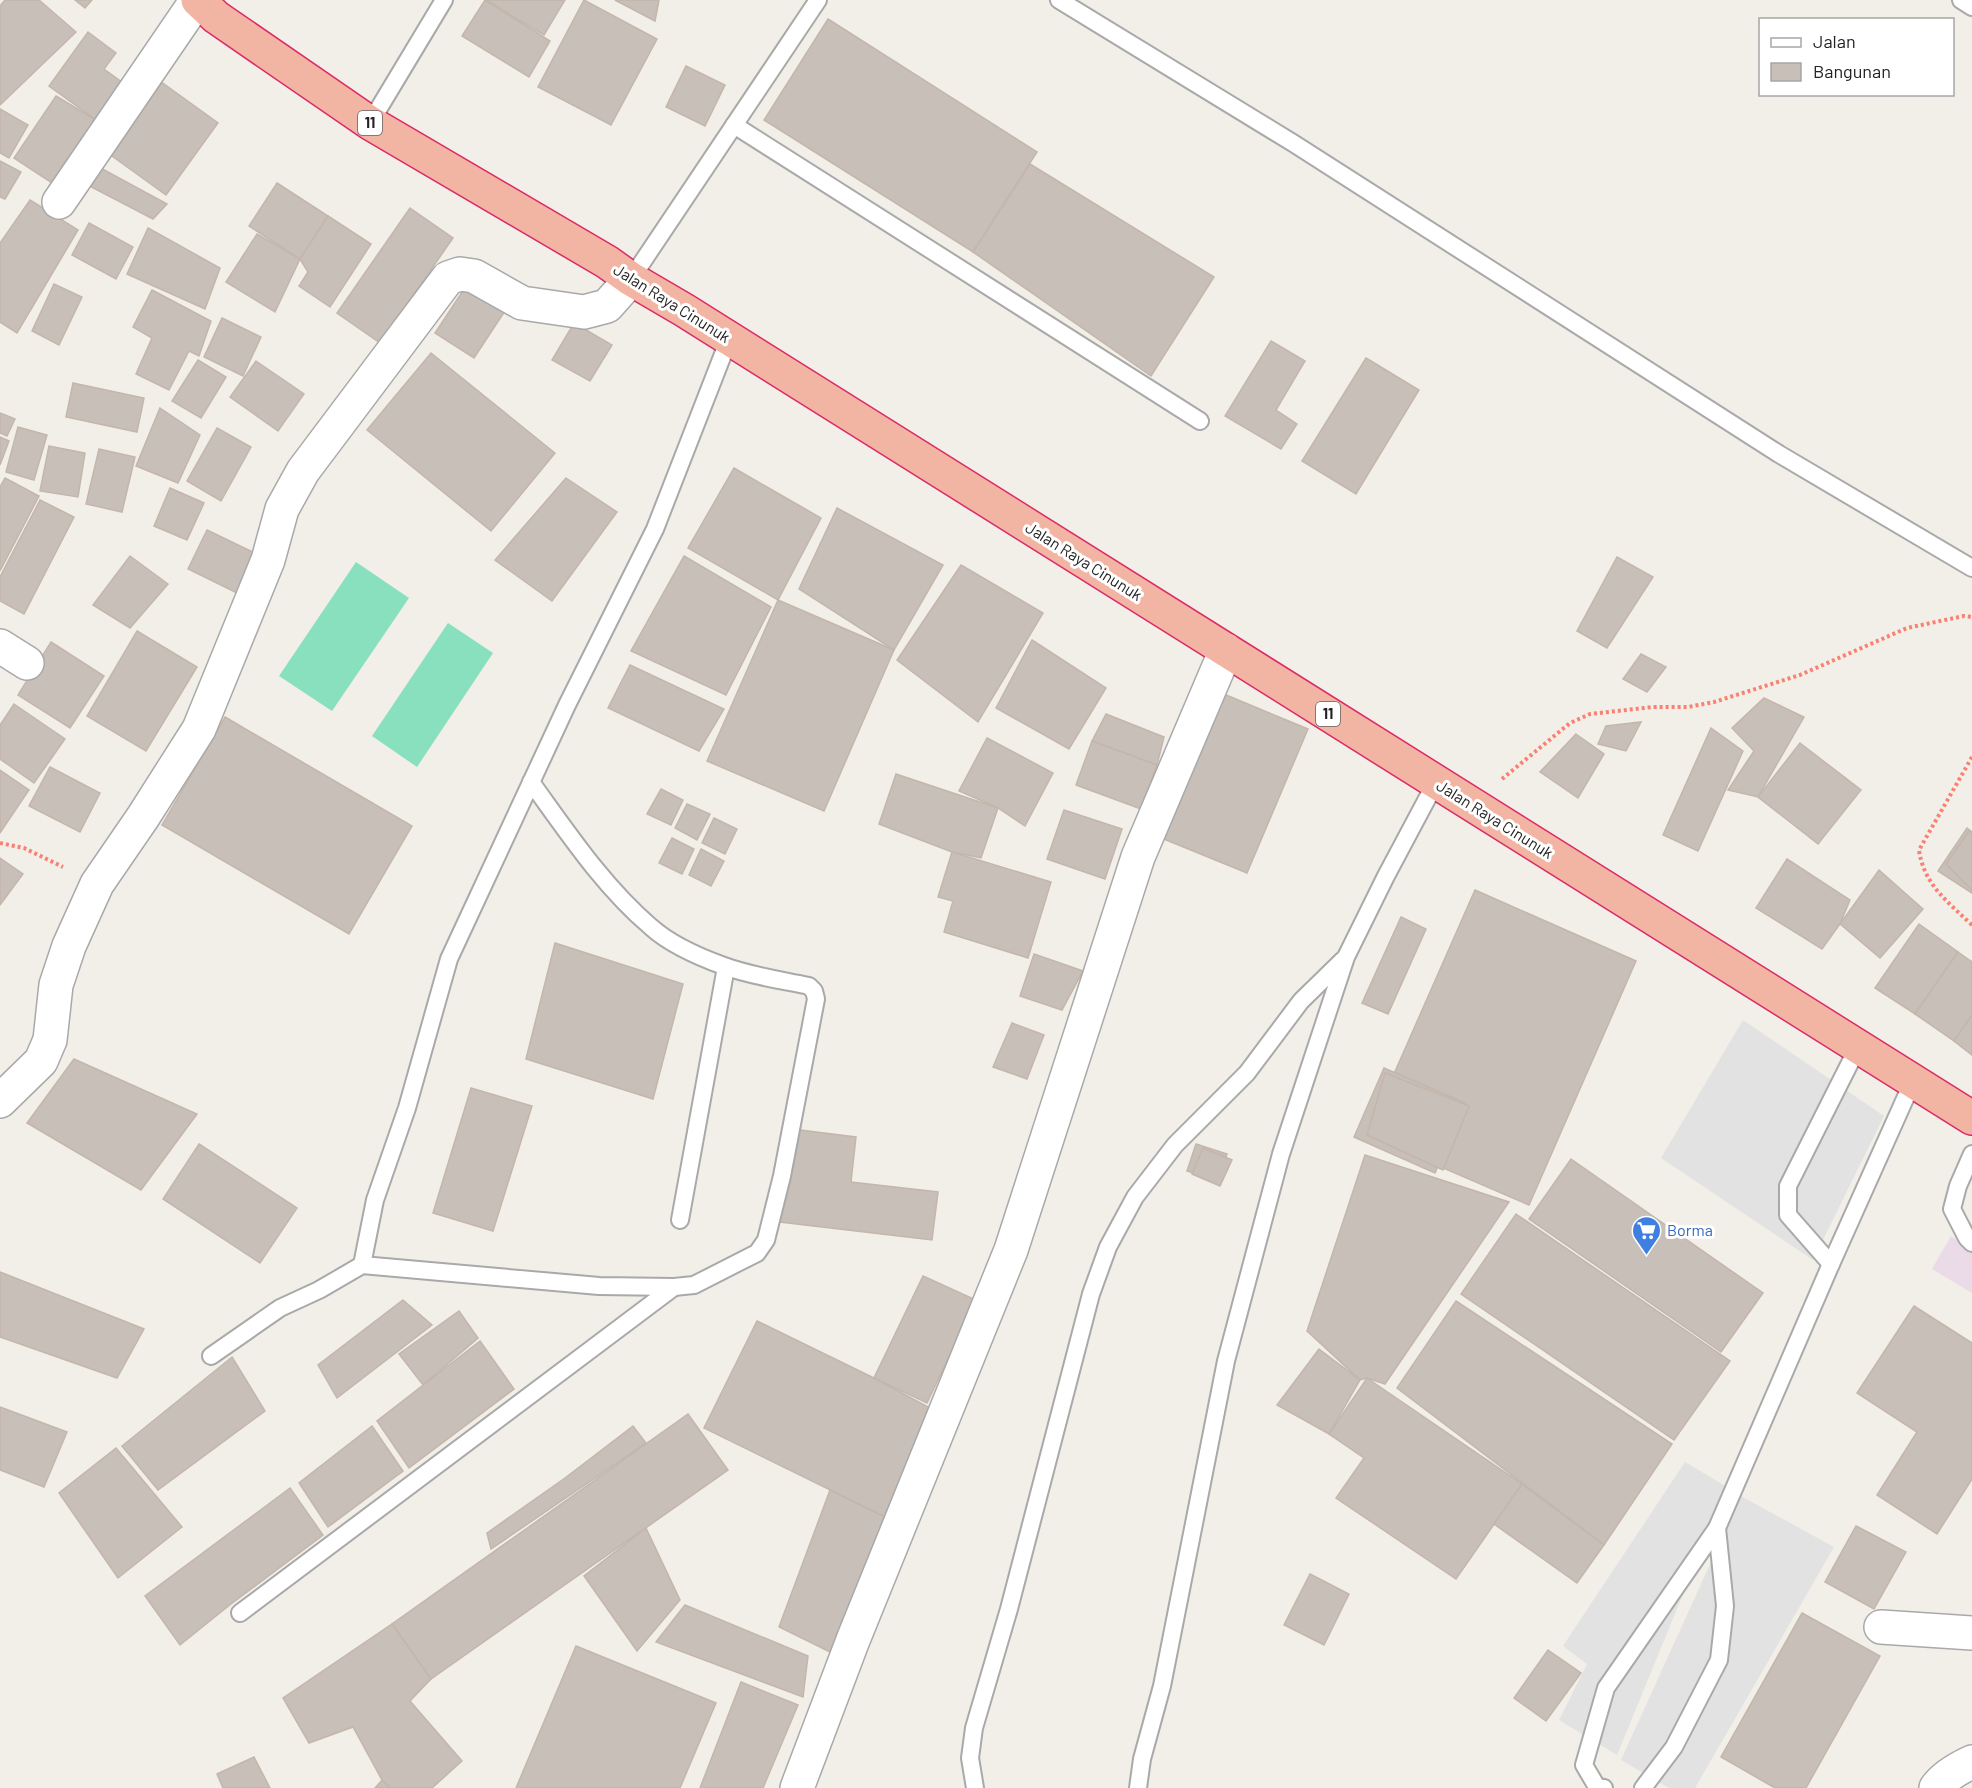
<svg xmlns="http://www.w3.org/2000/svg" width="1972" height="1788" font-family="Barlow,sans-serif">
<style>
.industrial{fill:#ebdbe8}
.pitch{fill:#88e0be}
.parking{fill:#e2e2e2}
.building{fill:#c7bfb8;stroke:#c4b6ab;stroke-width:1.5}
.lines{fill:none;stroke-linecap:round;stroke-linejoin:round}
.service-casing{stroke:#a9a9a9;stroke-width:20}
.minor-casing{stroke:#a9a9a9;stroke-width:36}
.trunk-casing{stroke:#dc2a67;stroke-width:36}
.path{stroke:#fa8072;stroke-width:4;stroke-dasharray:3 3;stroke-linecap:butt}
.service{stroke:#fff;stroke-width:16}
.minor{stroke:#fff;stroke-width:33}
.trunk{stroke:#f2b4a3;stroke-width:33}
.labels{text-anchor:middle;stroke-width:6;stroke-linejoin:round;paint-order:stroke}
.shield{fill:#fff;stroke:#646464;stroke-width:1.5}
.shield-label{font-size:15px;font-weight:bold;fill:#222}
.street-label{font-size:16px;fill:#222;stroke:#fff}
.shop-label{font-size:16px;fill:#366cbe;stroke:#fff;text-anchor:start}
</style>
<rect width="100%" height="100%" fill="#f2efe9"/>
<path class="industrial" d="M1951,1236L1972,1251V1293L1932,1269Z"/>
<g class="pitch">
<path d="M356,562L409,598L332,711L279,676Z"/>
<path d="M448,623L493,653L417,767L372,736Z"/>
</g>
<g class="parking">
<path d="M1743,1020L1884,1116L1813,1260L1661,1158Z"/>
<path d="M1685,1462L1727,1487L1617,1755L1559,1720L1587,1664L1563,1646Z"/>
<path d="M1741,1496L1834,1547L1695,1788H1669L1621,1760Z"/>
</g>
<g class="building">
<path d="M5,0H39L76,32L0,105V6Z"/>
<path d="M75,0H92L85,8Z"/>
<path d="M485,0L550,41L529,77L462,36Z"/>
<path d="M486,0H565L544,35Z"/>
<path d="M584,0L657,39L611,125L538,87Z"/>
<path d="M615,0H659L655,21Z"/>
<path d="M828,19L1037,152L973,252L764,120Z"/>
<path d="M88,32L116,53L104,69L123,83L96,120L49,86Z"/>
<path d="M686,66L725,85L705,126L666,107Z"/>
<path d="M153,76L218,123L166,195L101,148Z"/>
<path d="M56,96L96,120L55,185L14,158Z"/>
<path d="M0,109L28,125L9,158L0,153Z"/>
<path d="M0,161L21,172L5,199L0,197Z"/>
<path d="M1030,164L1214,277L1151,376L973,252Z"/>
<path d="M95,165L167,204L153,219L80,181Z"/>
<path d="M277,183L328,216L300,259L249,226Z"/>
<path d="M30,200L78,230L17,333L0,322V243Z"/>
<path d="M410,208L453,238L380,343L337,313Z"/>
<path d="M328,216L371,244L330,307L299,286L308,272L300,259Z"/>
<path d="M89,223L133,247L116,279L72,255Z"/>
<path d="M148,228L220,268L205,309L127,274Z"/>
<path d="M257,234L300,259L275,312L226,282Z"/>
<path d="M54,284L82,297L59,345L32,331Z"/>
<path d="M466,286L505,311L474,358L435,333Z"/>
<path d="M152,290L211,321L199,356L189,351L169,390L136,374L152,338L133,327Z"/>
<path d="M222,318L261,337L243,376L204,357Z"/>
<path d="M574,323L612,345L590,381L552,360Z"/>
<path d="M1271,341L1305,361L1276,410L1297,424L1281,449L1225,416Z"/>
<path d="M431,353L555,453L491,531L367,430Z"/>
<path d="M1366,358L1419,390L1356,494L1302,461Z"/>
<path d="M198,360L226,377L201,418L172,401Z"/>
<path d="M256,361L304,394L278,431L230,397Z"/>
<path d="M73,383L144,398L137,432L66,417Z"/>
<path d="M160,408L200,435L178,483L136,466Z"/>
<path d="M0,413L15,419L7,436L0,433Z"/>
<path d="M18,427L47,435L34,480L6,472Z"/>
<path d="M217,428L251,447L221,501L187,481Z"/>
<path d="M0,437L9,441L0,465Z"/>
<path d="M49,446L85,453L78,497L40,491Z"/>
<path d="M99,449L135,457L122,512L86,504Z"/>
<path d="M734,468L821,518L778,600L688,548Z"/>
<path d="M5,478L39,496L0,571V487Z"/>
<path d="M566,478L617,512L552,601L495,560Z"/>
<path d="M170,488L204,503L187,540L154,526Z"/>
<path d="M40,500L74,517L24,614L0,601V577Z"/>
<path d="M837,508L943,565L894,650L799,589Z"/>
<path d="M207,530L259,555L239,594L188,569Z"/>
<path d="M130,556L168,584L130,628L93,605Z"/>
<path d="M684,556L771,607L726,695L631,651Z"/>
<path d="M1617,557L1653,577L1607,648L1577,631Z"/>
<path d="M961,565L1043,613L978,722L897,660Z"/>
<path d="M778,600L894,650L824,811L707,761Z"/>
<path d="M137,631L197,667L146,751L87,716Z"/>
<path d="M1032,640L1106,688L1069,749L996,708Z"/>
<path d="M51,642L104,676L70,728L18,695Z"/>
<path d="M1641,654L1666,667L1647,692L1623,679Z"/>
<path d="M630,665L724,709L699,751L608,708Z"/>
<path d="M1219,692L1308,729L1247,873L1159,837Z"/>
<path d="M1764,698L1804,717L1758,797L1728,790L1754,751L1732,728Z"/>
<path d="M14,704L65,739L34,783L0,759V725Z"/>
<path d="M1106,714L1164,737L1157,765L1092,741Z"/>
<path d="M225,717L412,826L349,934L162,825Z"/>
<path d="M1641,722L1626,751L1598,744L1606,726Z"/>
<path d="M1711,728L1743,751L1698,851L1663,835Z"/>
<path d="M1576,734L1604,754L1578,798L1540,772Z"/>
<path d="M987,738L1053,773L1025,826L998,808L959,791Z"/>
<path d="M1092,741L1157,765L1141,809L1076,785Z"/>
<path d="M1800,743L1861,790L1818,844L1758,797Z"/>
<path d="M50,767L100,793L80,832L29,806Z"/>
<path d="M0,770L29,790L0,833Z"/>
<path d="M896,774L998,808L981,858L952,852L879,824Z"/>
<path d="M661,789L683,800L671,825L647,814Z"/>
<path d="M687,804L710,814L697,840L675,828Z"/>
<path d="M1064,810L1122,829L1105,879L1047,859Z"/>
<path d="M714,818L737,829L725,854L702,843Z"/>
<path d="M1967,828L1972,832V893L1938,871Z"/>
<path d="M1969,831L1972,833V890L1946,864Z"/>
<path d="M672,838L694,849L682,874L659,863Z"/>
<path d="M701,849L724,861L711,886L689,875Z"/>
<path d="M952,852L1051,882L1028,958L944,932L953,901L938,897Z"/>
<path d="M0,858L23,874L0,905Z"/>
<path d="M1787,859L1850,900L1840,924L1822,949L1756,908Z"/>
<path d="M1879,870L1923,909L1880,958L1840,924Z"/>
<path d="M1475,890L1636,961L1529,1205L1367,1135Z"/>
<path d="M1401,917L1426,929L1388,1014L1362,1003Z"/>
<path d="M1919,924L1958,952L1915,1014L1875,988Z"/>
<path d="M555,943L683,984L653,1099L526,1059Z"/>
<path d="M1958,952L1972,962V1015L1954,1041L1915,1014Z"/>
<path d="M1034,954L1083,971L1062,1010L1020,996Z"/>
<path d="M1972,1015V1055L1954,1041Z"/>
<path d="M1012,1023L1044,1035L1027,1079L993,1067Z"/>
<path d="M74,1059L197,1114L141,1190L27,1123Z"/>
<path d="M1384,1068L1465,1103L1435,1173L1354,1137Z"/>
<path d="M1385,1073L1469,1106L1443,1170L1367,1135Z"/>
<path d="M471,1088L532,1106L493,1231L433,1213Z"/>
<path d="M792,1129L856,1137L851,1182L938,1192L932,1240L780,1222Z"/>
<path d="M199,1144L297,1208L260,1263L163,1199Z"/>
<path d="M1196,1144L1227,1154L1218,1181L1187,1171Z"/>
<path d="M1203,1148L1232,1160L1220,1186L1192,1174Z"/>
<path d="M1365,1155L1509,1202L1385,1384L1367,1378L1360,1380L1307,1331Z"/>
<path d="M1571,1159L1763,1293L1721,1352L1529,1219Z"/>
<path d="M1516,1214L1730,1361L1674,1440L1461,1294Z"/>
<path d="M0,1272L144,1329L117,1378L0,1337Z"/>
<path d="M923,1276L976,1300L927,1403L874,1378Z"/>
<path d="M403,1300L432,1325L337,1398L318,1365Z"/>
<path d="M1456,1301L1672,1444L1604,1545L1397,1388Z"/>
<path d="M1914,1306L1972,1343V1479L1937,1534L1877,1495L1917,1432L1857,1393Z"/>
<path d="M459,1311L478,1338L423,1385L399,1354Z"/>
<path d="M757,1321L874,1378L932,1409L889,1519L704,1428Z"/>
<path d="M480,1341L514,1389L409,1468L377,1421Z"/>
<path d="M1319,1349L1360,1380L1329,1434L1277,1405Z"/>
<path d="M232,1357L265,1411L158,1490L122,1446Z"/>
<path d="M1367,1378L1522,1484L1456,1579L1336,1498L1364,1458L1329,1434Z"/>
<path d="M0,1407L67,1432L44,1487L0,1470Z"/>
<path d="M688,1414L728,1470L431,1679L392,1624Z"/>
<path d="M372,1426L403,1471L328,1527L299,1483Z"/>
<path d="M633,1426L646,1443L491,1549L487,1533L565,1478Z"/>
<path d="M116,1448L182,1527L118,1578L59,1493Z"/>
<path d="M1522,1484L1604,1545L1577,1583L1494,1524Z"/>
<path d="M290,1488L323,1535L231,1604L180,1645L145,1596Z"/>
<path d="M830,1490L889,1519L860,1592L830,1652L779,1627Z"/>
<path d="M1856,1526L1906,1552L1874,1609L1825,1582Z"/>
<path d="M646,1528L680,1600L637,1651L584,1576Z"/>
<path d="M1310,1574L1349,1594L1324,1645L1284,1625Z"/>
<path d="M685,1605L808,1656L803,1697L656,1642Z"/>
<path d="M1802,1613L1880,1656L1806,1788H1775L1721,1757Z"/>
<path d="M392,1624L431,1679L410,1701L462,1761L432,1788H390L382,1780L353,1727L309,1743L283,1698Z"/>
<path d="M576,1646L716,1703L680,1788H516Z"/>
<path d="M1548,1650L1581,1673L1546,1721L1514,1698Z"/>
<path d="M741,1682L798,1705L763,1788H700Z"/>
<path d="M254,1757L270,1788H223L217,1774Z"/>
<path d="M382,1780L390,1788H375Z"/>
</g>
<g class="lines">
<defs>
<g id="service">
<path d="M1059,0L1293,143L1779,454L1972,568"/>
<path d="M1961,0L1972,7"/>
<path d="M370,123L444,0"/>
<path d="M734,125L1200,421"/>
<path d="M631,279L818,0"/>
<path d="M1972,1154L1958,1186L1952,1209L1967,1238L1972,1243"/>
<path d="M680,1220L726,967"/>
<path d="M1831,1264L1788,1215V1186L1858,1047"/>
<path d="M362,1265L375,1200L407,1108L449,959L567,705L655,529L729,339"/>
<path d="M211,1356L280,1308L319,1290L362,1265L599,1286L674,1287L694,1285L757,1253L766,1240L782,1176L816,999L814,991L809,986C781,980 751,976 724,966C699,957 671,945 651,927C603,886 568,833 531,782"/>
<path d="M240,1613L674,1287"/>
<path d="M975,1788L970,1758L974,1728L1009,1609L1091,1294L1108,1247L1135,1197L1175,1145L1247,1073L1301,1001L1343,960"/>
<path d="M1138,1788L1142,1759L1162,1686L1226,1361L1281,1154L1346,957L1386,876L1436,782"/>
<path d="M1604,1788L1597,1787L1584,1765L1606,1688L1717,1528L1831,1264L1913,1081"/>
<path d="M1643,1788L1674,1747L1719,1660L1725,1606L1717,1528"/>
</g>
<g id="minor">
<path d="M59,202L197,0"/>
<path d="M0,646L27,663"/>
<path d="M0,1101L41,1061L50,1040L56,985L69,946L97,884L143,817L199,729L268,560L282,509L303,471L448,278L460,274L474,276L522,303L584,312L607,306L631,279"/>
<path d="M1881,1627L1972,1633"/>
<path d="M797,1788L853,1640L1011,1250L1138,857L1226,650"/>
<path d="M1936,1788C1944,1776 1959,1768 1972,1762"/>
</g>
<path id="trunk" d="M198,0L216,17L370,123L607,262L631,279L684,310L1972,1118"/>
</defs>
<use href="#service" class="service-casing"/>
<use href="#minor" class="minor-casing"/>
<use href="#trunk" class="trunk-casing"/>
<g class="path">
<path d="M1972,757L1919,850C1924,885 1948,902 1972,925"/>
<path d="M1502,779L1570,723L1590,714L1653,707H1688L1714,702L1800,675L1907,628L1964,616L1972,617"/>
<path d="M0,843L24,848L63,867"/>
</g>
<use href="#service" class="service"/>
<use href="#minor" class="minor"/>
<use href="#trunk" class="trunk"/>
</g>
<defs>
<symbol id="supermarket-pin" viewBox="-11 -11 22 30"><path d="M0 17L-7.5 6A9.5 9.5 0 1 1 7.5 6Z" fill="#3f7fe0" stroke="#fff"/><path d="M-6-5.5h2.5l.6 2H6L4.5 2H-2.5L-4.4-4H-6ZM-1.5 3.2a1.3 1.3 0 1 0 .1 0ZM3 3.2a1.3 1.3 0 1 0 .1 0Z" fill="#fff"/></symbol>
</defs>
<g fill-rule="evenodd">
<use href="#supermarket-pin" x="1630" y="1214" width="33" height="45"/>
</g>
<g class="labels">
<g class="shield">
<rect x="358" y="111" width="24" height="24" rx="4.5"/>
<rect x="1316" y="702" width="24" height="24" rx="4.5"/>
</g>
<g class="shield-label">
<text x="370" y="128">11</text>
<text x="1328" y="719">11</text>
</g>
<g class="street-label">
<text transform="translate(672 303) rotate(32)" y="6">Jalan Raya Cinunuk</text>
<text transform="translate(1084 561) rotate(32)" y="6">Jalan Raya Cinunuk</text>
<text transform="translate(1495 819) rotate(32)" y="6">Jalan Raya Cinunuk</text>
</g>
<g class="shop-label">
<text x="1667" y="1236">Borma</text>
</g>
</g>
<rect x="1759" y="18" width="195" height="78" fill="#ffffff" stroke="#a7a7a7" stroke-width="1.5"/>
<rect x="1771" y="38" width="30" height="9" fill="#ffffff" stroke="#a7a7a7" stroke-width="1.5"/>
<text x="1813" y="48" font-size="18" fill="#222222">Jalan</text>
<rect x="1771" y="63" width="30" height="18" fill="#c7bfb8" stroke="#a7a7a7" stroke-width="1.5"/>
<text x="1813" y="78" font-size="18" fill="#222222">Bangunan</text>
</svg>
